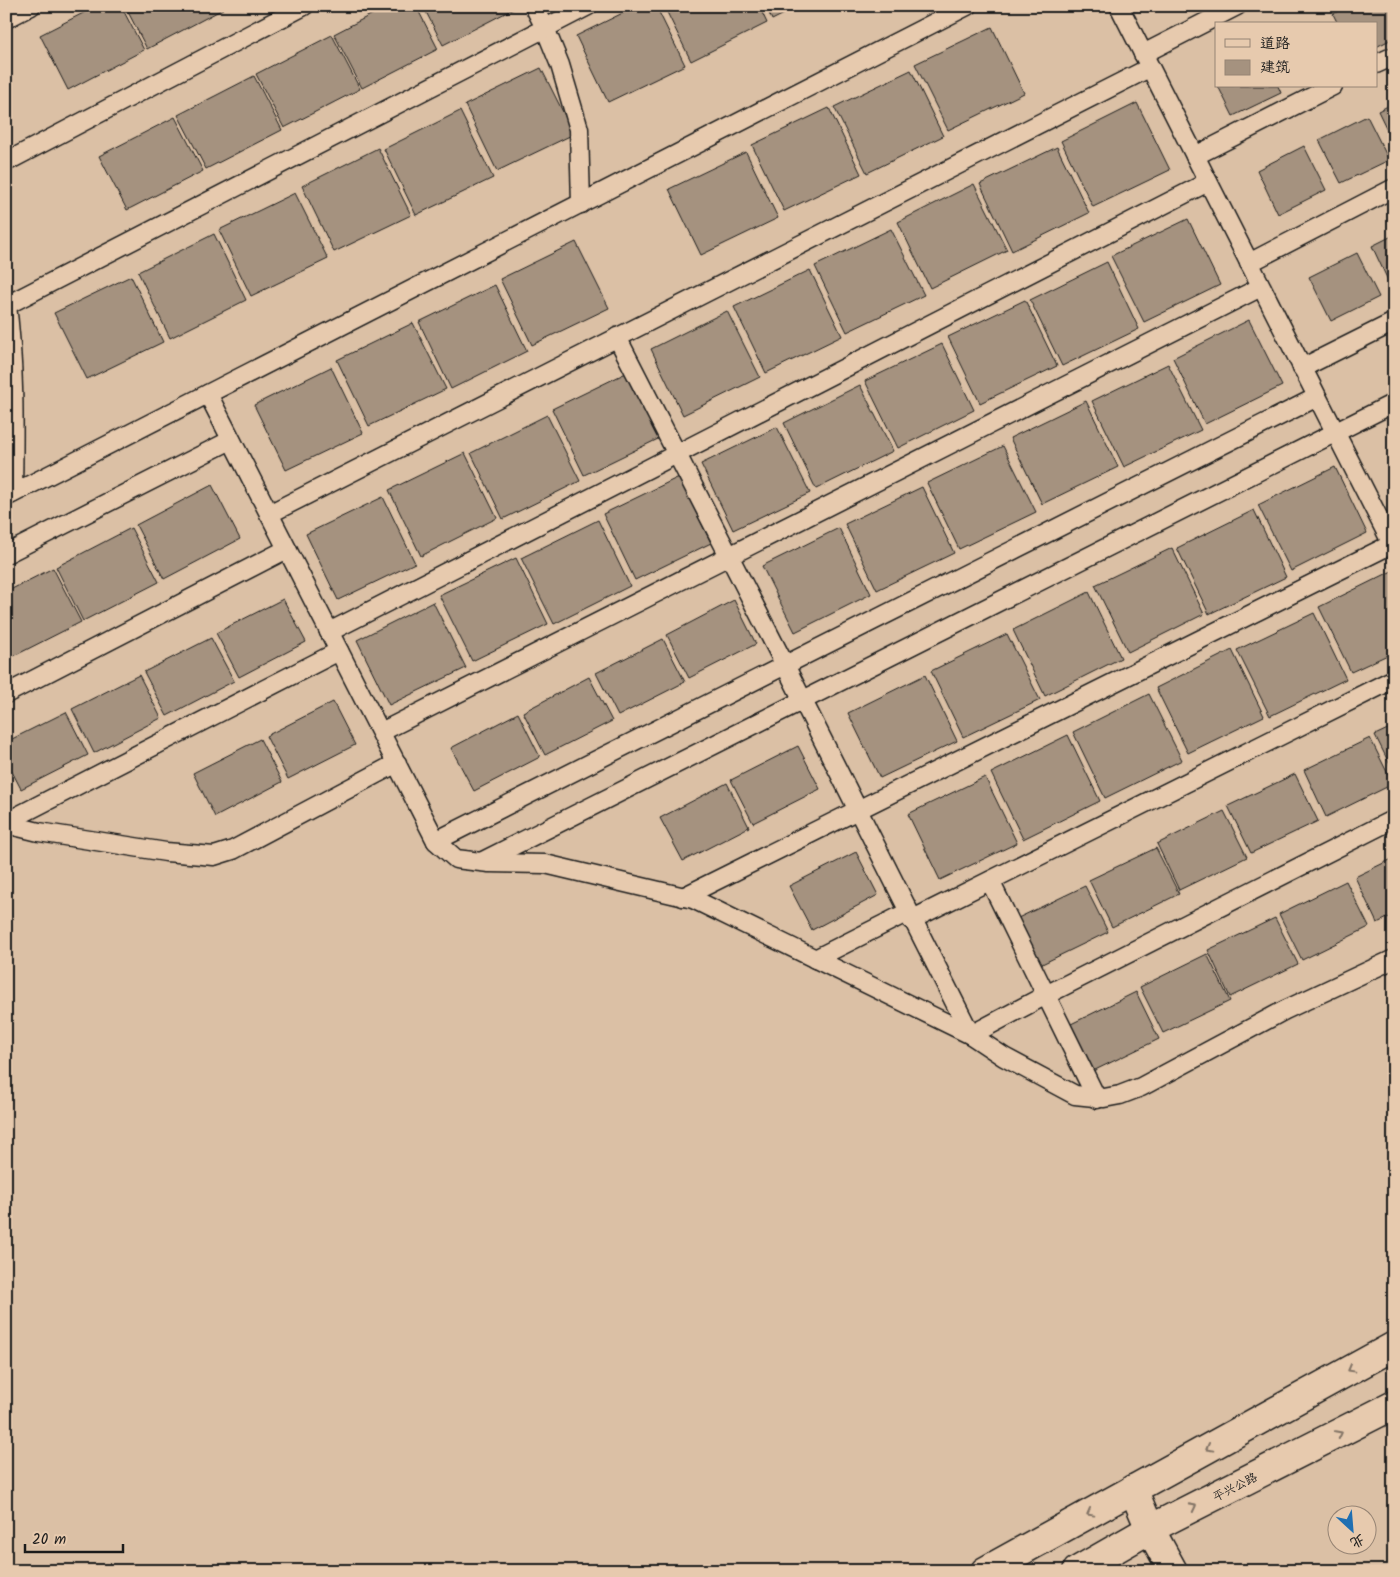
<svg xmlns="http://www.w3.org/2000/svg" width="1400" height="1577" font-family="Kalam,'LXGW WenKai TC',sans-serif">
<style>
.building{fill:#a5927f;stroke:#1c1c1c}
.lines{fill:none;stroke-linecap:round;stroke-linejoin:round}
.service-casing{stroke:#1c1c1c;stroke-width:21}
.minor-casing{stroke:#1c1c1c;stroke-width:31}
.secondary-casing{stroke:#1c1c1c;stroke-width:31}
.service{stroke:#e7caae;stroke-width:18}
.minor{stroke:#e7caae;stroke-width:28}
.secondary{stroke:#e7caae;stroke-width:28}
.oneway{stroke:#827365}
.labels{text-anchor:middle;stroke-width:5;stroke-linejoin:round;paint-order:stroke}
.street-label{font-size:12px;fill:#1c1c1c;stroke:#e7caae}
</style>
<rect width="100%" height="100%" fill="#dbc0a5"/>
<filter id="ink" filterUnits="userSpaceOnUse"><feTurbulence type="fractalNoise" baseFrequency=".02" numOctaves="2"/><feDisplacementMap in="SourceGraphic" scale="10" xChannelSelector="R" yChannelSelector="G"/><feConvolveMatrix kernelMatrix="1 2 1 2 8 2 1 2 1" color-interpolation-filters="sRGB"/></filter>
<g filter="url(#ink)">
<g class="building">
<path d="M97,6H121L144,50L68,90L40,35Z"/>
<path d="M125,6H221L223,9L147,49Z"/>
<path d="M388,6H416L438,49L362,88L334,34Z"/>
<path d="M423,6H519L443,45Z"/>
<path d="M637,6H656L685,65L608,102L576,36Z"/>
<path d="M664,6H759L767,23L691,61Z"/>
<path d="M766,6H800L772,20Z"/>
<path d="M1348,6H1389L1394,16V38L1376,47V24H1338L1333,14Z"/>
<path d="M992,27L1024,93L948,130L915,64Z"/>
<path d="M332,35L360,89L284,128L256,74Z"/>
<path d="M541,68L574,134L497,171L465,105Z"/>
<path d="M911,70L943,136L867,173L834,107Z"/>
<path d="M254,76L282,130L206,169L178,115Z"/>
<path d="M1218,86H1278L1281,93L1233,116Z"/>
<path d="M1137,103L1170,170L1093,207L1061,141Z"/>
<path d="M1394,103V144L1378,111Z"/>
<path d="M829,108L861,174L784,211L752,145Z"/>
<path d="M460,111L493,178L416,215L384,149Z"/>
<path d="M1367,116L1389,160L1341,183L1319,140Z"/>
<path d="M175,117L203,171L127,210L99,156Z"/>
<path d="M1304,146L1326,190L1278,214L1257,170Z"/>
<path d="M1057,147L1089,213L1012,251L980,184Z"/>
<path d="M378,148L411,215L334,252L302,186Z"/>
<path d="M746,152L778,218L701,255L669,189Z"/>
<path d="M974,184L1007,250L930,288L898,222Z"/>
<path d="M295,193L328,259L251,296L219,230Z"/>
<path d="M1188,219L1220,285L1144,322L1111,256Z"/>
<path d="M891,229L924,295L847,332L815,266Z"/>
<path d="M214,234L246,300L170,338L138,272Z"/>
<path d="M1394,235V290L1393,291L1372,246Z"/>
<path d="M576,242L609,308L532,345L500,279Z"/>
<path d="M1357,253L1379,297L1331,321L1309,277Z"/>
<path d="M1107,262L1139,329L1062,366L1030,300Z"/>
<path d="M810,270L842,336L766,373L734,307Z"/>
<path d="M131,276L163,342L87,379L54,313Z"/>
<path d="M495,285L527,351L451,389L419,322Z"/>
<path d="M1025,300L1057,366L980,403L948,337Z"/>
<path d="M727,311L760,377L683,415L651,349Z"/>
<path d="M1249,320L1282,386L1205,424L1173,358Z"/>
<path d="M413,323L446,389L369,426L337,360Z"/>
<path d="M942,344L974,410L898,448L865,381Z"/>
<path d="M1168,364L1201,430L1124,467L1092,401Z"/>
<path d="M331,367L363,433L286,470L254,405Z"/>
<path d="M628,372L660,438L584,475L552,409Z"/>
<path d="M860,385L893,451L816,489L784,423Z"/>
<path d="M1086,401L1118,467L1042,504L1010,438Z"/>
<path d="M547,415L580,481L503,519L471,453Z"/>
<path d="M777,427L810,493L733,530L701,464Z"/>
<path d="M1003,446L1036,512L959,549L927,483Z"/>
<path d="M465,453L497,518L421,556L389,490Z"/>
<path d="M1335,467L1367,533L1291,571L1258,505Z"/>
<path d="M679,477L711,543L635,580L603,514Z"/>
<path d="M212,485L240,539L164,579L136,525Z"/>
<path d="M922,487L954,553L877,590L845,524Z"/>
<path d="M383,497L415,563L338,600L306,534Z"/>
<path d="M1254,510L1286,577L1209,614L1177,548Z"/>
<path d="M598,520L630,586L554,624L521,558Z"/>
<path d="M131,528L159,582L83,621L56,567Z"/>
<path d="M839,528L871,594L795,632L762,566Z"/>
<path d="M1172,548L1204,614L1128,652L1095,585Z"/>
<path d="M516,558L548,624L472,661L439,595Z"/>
<path d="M53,568L81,622L6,660V592Z"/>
<path d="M1394,570V652L1351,672L1319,607Z"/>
<path d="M1089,592L1121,658L1045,696L1013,630Z"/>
<path d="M283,599L306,642L239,677L216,633Z"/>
<path d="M734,600L756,644L689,678L667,635Z"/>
<path d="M433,602L466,668L389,705L357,640Z"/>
<path d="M1314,613L1346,679L1270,716L1237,650Z"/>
<path d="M1007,634L1040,700L963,737L931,671Z"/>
<path d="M211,638L234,681L167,716L144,672Z"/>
<path d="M663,639L685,682L618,716L596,673Z"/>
<path d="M1232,650L1264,716L1188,753L1156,688Z"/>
<path d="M139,675L161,718L94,753L72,709Z"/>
<path d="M925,675L957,741L880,778L848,713Z"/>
<path d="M589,677L612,721L545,755L523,712Z"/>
<path d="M1149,694L1182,760L1105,798L1073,732Z"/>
<path d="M333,702L355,745L288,779L266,736Z"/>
<path d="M66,712L88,755L21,789L6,760V742Z"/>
<path d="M518,713L540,757L474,791L451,748Z"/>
<path d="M1394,726V773L1375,735Z"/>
<path d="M1068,735L1100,801L1023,839L991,773Z"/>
<path d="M1370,738L1393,784L1326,817L1304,770Z"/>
<path d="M260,739L282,782L215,817L193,773Z"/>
<path d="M798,746L820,789L753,823L731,780Z"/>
<path d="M1295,774L1318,821L1251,853L1228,806Z"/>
<path d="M985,777L1017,843L940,880L908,814Z"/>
<path d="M727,783L749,827L683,861L660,818Z"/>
<path d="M1224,811L1247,857L1179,890L1157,844Z"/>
<path d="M1156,848L1179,894L1112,927L1089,880Z"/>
<path d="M856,852L878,895L812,930L789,886Z"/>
<path d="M1394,858V915L1377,923L1355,877Z"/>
<path d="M1346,881L1369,927L1302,960L1279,914Z"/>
<path d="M1085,886L1108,932L1040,965L1018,918Z"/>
<path d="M1275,918L1298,964L1230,997L1208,950Z"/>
<path d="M1207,954L1230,1001L1163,1033L1140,987Z"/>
<path d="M1136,992L1159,1039L1091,1072L1069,1025Z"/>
</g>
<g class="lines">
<defs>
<g id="service">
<path d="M534,6L545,28L560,65L579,129L581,204"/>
<path d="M1119,6L1394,548"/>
<path d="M6,19L31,6"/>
<path d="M1143,54L1237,6"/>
<path d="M1376,64L1394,56"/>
<path d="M1195,156L1333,86"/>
<path d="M6,162L304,6"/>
<path d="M1249,263L1394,188"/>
<path d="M6,298C15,362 14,428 13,493"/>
<path d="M7,305L588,6"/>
<path d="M617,337L785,665L971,1035L1046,995L1394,819"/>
<path d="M1302,368L1394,322"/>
<path d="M208,394L436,841L456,859L489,863L545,864L693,899L971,1035L1004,1057L1075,1095L1104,1098L1120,1095L1141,1087L1285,1010L1394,959"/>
<path d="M6,497L967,6"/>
<path d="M269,514L1149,68"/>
<path d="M6,554L231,440"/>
<path d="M329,632L1208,182"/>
<path d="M6,694L287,549"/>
<path d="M381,732L1261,287"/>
<path d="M6,822L339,651"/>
<path d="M6,824L39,832L166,852L214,856L233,850L397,763"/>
<path d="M436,841L1317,397"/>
<path d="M483,861L1394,403"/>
<path d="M990,881L1097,1099"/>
<path d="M683,897L1392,544"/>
<path d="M911,920L1394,679"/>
<path d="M815,959L908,912"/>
</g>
<path id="minor" d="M1133,1489L1150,1529L1173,1571"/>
<g id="secondary">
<path d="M985,1571L1394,1346"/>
<path d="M1077,1571L1150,1529L1394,1405"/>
</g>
</defs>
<use href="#service" class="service-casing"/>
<use href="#minor" class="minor-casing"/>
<use href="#secondary" class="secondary-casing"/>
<use href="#service" class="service"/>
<use href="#minor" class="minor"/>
<use href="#secondary" class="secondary"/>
</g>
<defs><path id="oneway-chevron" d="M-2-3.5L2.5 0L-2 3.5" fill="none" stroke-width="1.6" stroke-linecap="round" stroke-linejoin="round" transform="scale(1.25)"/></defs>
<g class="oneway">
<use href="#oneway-chevron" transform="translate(1351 1369) rotate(151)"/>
<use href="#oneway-chevron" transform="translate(1339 1434) rotate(-27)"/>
<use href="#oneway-chevron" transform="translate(1209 1448) rotate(151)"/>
<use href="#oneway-chevron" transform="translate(1193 1507) rotate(-27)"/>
<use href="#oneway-chevron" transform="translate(1090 1513) rotate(151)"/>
</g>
</g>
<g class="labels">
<g class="street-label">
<text transform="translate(1235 1487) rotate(-27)" y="4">平兴公路</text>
</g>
</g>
<rect width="1400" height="1577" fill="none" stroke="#e7caae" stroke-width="25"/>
<rect x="12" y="12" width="1375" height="1552" fill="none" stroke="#1c1c1c" stroke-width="2" filter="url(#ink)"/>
<rect x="1215" y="22" width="162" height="65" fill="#e7caae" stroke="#968474"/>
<rect x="1225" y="39" width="25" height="8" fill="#e7caae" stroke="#968474"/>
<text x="1260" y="48" font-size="15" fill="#1c1c1c">道路</text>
<rect x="1225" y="60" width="25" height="15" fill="#a5927f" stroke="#968474"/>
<text x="1260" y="72" font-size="15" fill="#1c1c1c">建筑</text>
<g transform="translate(1352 1530) rotate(154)"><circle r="24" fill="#e7caae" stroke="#968474"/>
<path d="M0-4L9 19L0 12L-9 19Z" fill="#1f6fb2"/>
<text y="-8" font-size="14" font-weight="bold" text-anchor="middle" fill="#1c1c1c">北</text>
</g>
<path d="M25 1544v8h98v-8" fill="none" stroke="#1c1c1c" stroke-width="2.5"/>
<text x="32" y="1544" font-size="15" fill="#1c1c1c" stroke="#e7caae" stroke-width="4" paint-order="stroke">20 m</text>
</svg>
